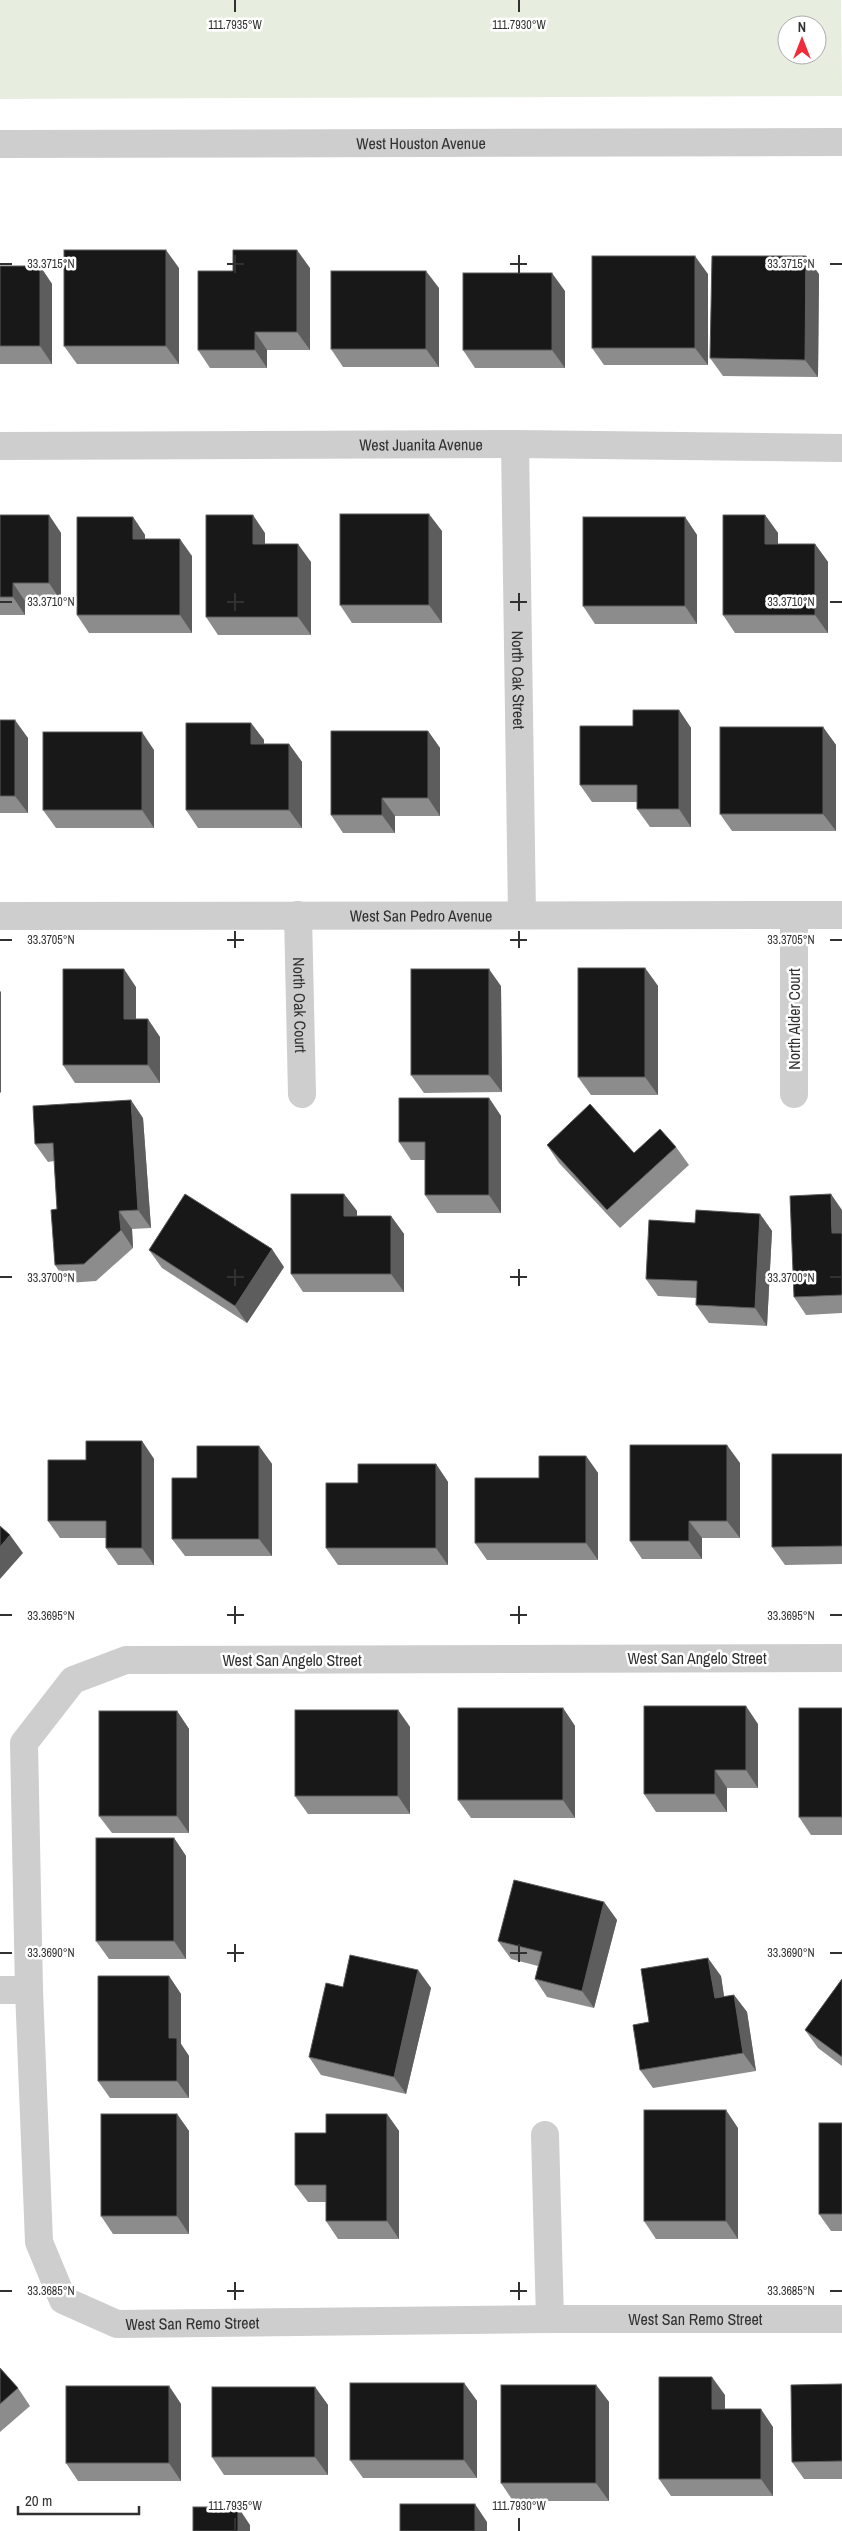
<svg xmlns="http://www.w3.org/2000/svg" width="842" height="2531" font-family="'Archivo Narrow',sans-serif">
<style>
.green{fill:#e7eedf;fill-rule:evenodd}
.lines{fill:none;stroke-linecap:round;stroke-linejoin:round}
.minor{stroke:#cecece;stroke-width:28}
.wall{fill:#8c8c8c}
.shaded-wall{fill:#5d5d5d}
.building{fill:#181818;stroke:#5d5d5d}
.ticks{fill:none;stroke:#313131;stroke-width:2}
.labels{text-anchor:middle;stroke-width:5;stroke-linejoin:round;paint-order:stroke}
.street-label{font-size:16px;fill:#313131;stroke:#fff}
.ticks-label{font-size:12px;text-anchor:middle;fill:#313131;stroke:#fff;stroke-width:5;stroke-linejoin:round;paint-order:stroke}
</style>
<rect width="100%" height="100%" fill="#fff"/>
<path class="green" d="M0,0H841L842,96L0,99ZM787,25H817V55H787Z"/>
<g class="lines">
<g class="minor">
<path id="s1" d="M0,144L842,142"/>
<path id="s2" d="M515,444L522,915"/>
<path id="s3" d="M0,446L515,444L842,448"/>
<path id="s4" d="M298,915L302,1094"/>
<path id="s5" d="M0,916L842,915"/>
<path d="M794,1094V915"/>
<path id="s6" d="M842,1658L126,1660L73,1680L24,1743L29,1990L39,2242L63,2300L117,2324L550,2319H842"/>
<path d="M0,1990H29"/>
<path d="M545,2135L550,2319"/>
</g>
</g>
<g class="wall">
<path d="M0,266H40L52,284V364H0Z"/>
<path d="M179,268V364H77L64,346Z"/>
<path d="M310,268V350H267V368H210L198,350L233,271Z"/>
<path d="M708,274V365H604L592,348Z"/>
<path d="M819,274L818,377L723,376L710,358Z"/>
<path d="M439,288V367H343L331,349Z"/>
<path d="M565,291V368H475L463,350Z"/>
<path d="M0,515H49L61,533V601H25V615H0Z"/>
<path d="M765,515L778,533V544H815L828,562V633H735L723,615Z"/>
<path d="M133,517L145,535V539L192,556V633H89L77,615Z"/>
<path d="M685,517L697,535V624H595L583,606Z"/>
<path d="M442,531V623H352L340,605Z"/>
<path d="M265,533V544L311,562V635H218L206,617Z"/>
<path d="M679,710L691,728V827H650L637,809V802H592L580,785Z"/>
<path d="M0,720L28,738V813H0Z"/>
<path d="M251,723L264,740V744H289L302,762V828H198L186,810Z"/>
<path d="M823,727L836,745V831H732L720,814Z"/>
<path d="M428,731L440,748V816H395V833H343L331,815Z"/>
<path d="M154,750V828H56L43,810Z"/>
<path d="M645,968L658,986V1095H591L578,1077Z"/>
<path d="M501,986L502,1092L424,1093L411,1075Z"/>
<path d="M136,987V1019L160,1037V1083H75L63,1065Z"/>
<path d="M489,1098L501,1116V1213H437L425,1195V1160H411L399,1142Z"/>
<path d="M143,1118L151,1228L132,1229L133,1248L96,1281L67,1283L55,1265L57,1209L54,1161L48,1162L35,1144Z"/>
<path d="M547,1145L634,1153L676,1147L689,1165L620,1228L559,1163Z"/>
<path d="M344,1194L357,1211V1216H391L404,1234V1292H303L291,1274Z"/>
<path d="M842,1210V1313L806,1315L794,1297Z"/>
<path d="M760,1214L772,1231L767,1326L709,1323L696,1305L697,1298L658,1296L646,1279L695,1223Z"/>
<path d="M149,1250L284,1267L247,1323L162,1268Z"/>
<path d="M142,1441L154,1459V1565H118L106,1548V1538H60L48,1521L86,1460Z"/>
<path d="M259,1446L272,1464V1556H185L172,1539L197,1478Z"/>
<path d="M842,1454V1564L785,1565L772,1547Z"/>
<path d="M586,1456L598,1473V1560H487L475,1543L539,1478Z"/>
<path d="M740,1463V1538H702V1559H642L630,1541Z"/>
<path d="M436,1464L448,1482V1565H338L326,1548L358,1483Z"/>
<path d="M563,1708L575,1726V1818H471L458,1800Z"/>
<path d="M842,1708V1835H811L799,1817Z"/>
<path d="M398,1710L410,1727V1814H308L295,1796Z"/>
<path d="M177,1711L189,1729V1833H112L99,1816Z"/>
<path d="M758,1724V1788H727V1812H656L644,1794Z"/>
<path d="M174,1838L186,1856V1959H109L96,1941Z"/>
<path d="M604,1902L617,1920L594,2008L547,1997L535,1979L538,1966L511,1959L498,1941Z"/>
<path d="M418,1970L431,1988L406,2094L321,2075L309,2057L343,1987Z"/>
<path d="M169,1976L181,1994V2044L189,2056V2098H110L98,2081Z"/>
<path d="M721,1976L724,1997L734,1995L747,2012L756,2071L653,2088L640,2070L649,2022Z"/>
<path d="M842,1979V2066L818,2048L805,2030Z"/>
<path d="M177,2114L189,2131V2234H113L101,2216Z"/>
<path d="M387,2114L399,2131V2239H338L326,2221V2202H308L295,2185L326,2133Z"/>
<path d="M842,2123V2231H831L819,2214Z"/>
<path d="M738,2128V2239H656L644,2221Z"/>
<path d="M0,2368L18,2388L30,2406L0,2432Z"/>
<path d="M464,2383L477,2401V2478H363L350,2460Z"/>
<path d="M842,2384V2479H804L792,2462Z"/>
<path d="M596,2385L609,2402V2501H513L501,2483Z"/>
<path d="M169,2386L181,2404V2481H78L66,2463Z"/>
<path d="M315,2387L328,2405V2475H224L212,2457Z"/>
<path d="M725,2395V2409L773,2427V2496H671L659,2479Z"/>
</g>
<g class="shaded-wall">
<path d="M166,250L179,268V364L166,346Z"/>
<path d="M297,250L310,268V350L297,332Z"/>
<path d="M695,256L708,274V365L695,348Z"/>
<path d="M806,256L819,274L818,377L805,360Z"/>
<path d="M40,266L52,284V364L40,346Z"/>
<path d="M426,271L439,288V367L426,349Z"/>
<path d="M552,273L565,291V368L552,350Z"/>
<path d="M255,332L267,350V368L255,350Z"/>
<path d="M429,514L442,531V623L429,605Z"/>
<path d="M49,515L61,533V601L49,583Z"/>
<path d="M253,515L265,533V562L253,544Z"/>
<path d="M765,515L778,533V562L765,544Z"/>
<path d="M133,517L145,535V556L133,539Z"/>
<path d="M685,517L697,535V624L685,606Z"/>
<path d="M180,539L192,556V633L180,615Z"/>
<path d="M298,544L311,562V635L298,617Z"/>
<path d="M815,544L828,562V633L815,615Z"/>
<path d="M13,583L25,601V615L13,597Z"/>
<path d="M679,710L691,728V827L679,809Z"/>
<path d="M15,720L28,738V813L15,796Z"/>
<path d="M251,723L264,740V762L251,744Z"/>
<path d="M823,727L836,745V831L823,814Z"/>
<path d="M428,731L440,748V816L428,798Z"/>
<path d="M142,732L154,750V828L142,810Z"/>
<path d="M289,744L302,762V828L289,810Z"/>
<path d="M382,798L395,816V833L382,815Z"/>
<path d="M645,968L658,986V1095L645,1077Z"/>
<path d="M124,969L136,987V1037L124,1019Z"/>
<path d="M489,969L501,986L502,1092L489,1075Z"/>
<path d="M0,991L1,992V1093L0,1092Z"/>
<path d="M148,1019L160,1037V1083L148,1065Z"/>
<path d="M489,1098L501,1116V1213L489,1195Z"/>
<path d="M131,1100L143,1118L151,1228L138,1210Z"/>
<path d="M344,1194L357,1211V1234L344,1216Z"/>
<path d="M831,1194L842,1210V1247L832,1233Z"/>
<path d="M119,1211L132,1229L133,1248L121,1230Z"/>
<path d="M760,1214L772,1231L767,1326L755,1308Z"/>
<path d="M391,1216L404,1234V1292L391,1274Z"/>
<path d="M272,1249L284,1267L247,1323L235,1306Z"/>
<path d="M142,1441L154,1459V1565L142,1548Z"/>
<path d="M727,1445L740,1463V1538L727,1521Z"/>
<path d="M259,1446L272,1464V1556L259,1539Z"/>
<path d="M586,1456L598,1473V1560L586,1543Z"/>
<path d="M436,1464L448,1482V1565L436,1548Z"/>
<path d="M689,1521L702,1538V1559L689,1541Z"/>
<path d="M10,1535L23,1553L0,1579V1547Z"/>
<path d="M746,1706L758,1724V1788L746,1770Z"/>
<path d="M563,1708L575,1726V1818L563,1800Z"/>
<path d="M398,1710L410,1727V1814L398,1796Z"/>
<path d="M177,1711L189,1729V1833L177,1816Z"/>
<path d="M715,1770L727,1788V1812L715,1794Z"/>
<path d="M174,1838L186,1856V1959L174,1941Z"/>
<path d="M604,1902L617,1920L594,2008L582,1991Z"/>
<path d="M708,1958L721,1976L727,2016L715,1998Z"/>
<path d="M418,1970L431,1988L406,2094L394,2077Z"/>
<path d="M169,1976L181,1994V2044L189,2056V2098L177,2081L169,2038Z"/>
<path d="M734,1995L747,2012L756,2071L743,2053Z"/>
<path d="M726,2110L738,2128V2239L726,2221Z"/>
<path d="M177,2114L189,2131V2234L177,2216Z"/>
<path d="M387,2114L399,2131V2239L387,2221Z"/>
<path d="M712,2377L725,2395V2427L712,2409Z"/>
<path d="M464,2383L477,2401V2478L464,2460Z"/>
<path d="M596,2385L609,2402V2501L596,2483Z"/>
<path d="M169,2386L181,2404V2481L169,2463Z"/>
<path d="M315,2387L328,2405V2475L315,2457Z"/>
<path d="M761,2409L773,2427V2496L761,2479Z"/>
<path d="M475,2504L487,2522V2531H475Z"/>
<path d="M238,2507L250,2525V2531H238Z"/>
</g>
<g class="building">
<rect x="64" y="250" width="102" height="96"/>
<path d="M233,250H297V332H255V350H198V271H233Z"/>
<rect x="592" y="256" width="103" height="92"/>
<path d="M712,256H806L805,360L710,358Z"/>
<rect x="0" y="266" width="40" height="80"/>
<rect x="331" y="271" width="95" height="78"/>
<rect x="463" y="273" width="89" height="77"/>
<rect x="340" y="514" width="89" height="91"/>
<path d="M0,515H49V583H13V597H0Z"/>
<path d="M206,515H253V544H298V617H206Z"/>
<path d="M723,515H765V544H815V615H723Z"/>
<path d="M77,517H133V539H180V615H77Z"/>
<rect x="583" y="517" width="102" height="89"/>
<path d="M633,710H679V809H637V785H580V726H633Z"/>
<rect x="0" y="720" width="15" height="76"/>
<path d="M186,723H251V744H289V810H186Z"/>
<rect x="720" y="727" width="103" height="87"/>
<path d="M331,731H428V798H382V815H331Z"/>
<rect x="43" y="732" width="99" height="78"/>
<rect x="578" y="968" width="67" height="109"/>
<path d="M63,969H124V1019H148V1065H63Z"/>
<rect x="411" y="969" width="78" height="106"/>
<path d="M399,1098H489V1195H425V1142H399Z"/>
<path d="M131,1100L138,1210L119,1211L121,1230L84,1264L55,1265L51,1210L57,1209L53,1143L35,1144L33,1106Z"/>
<path d="M590,1104L634,1153L660,1129L676,1147L607,1210L547,1145Z"/>
<path d="M185,1194L272,1249L235,1306L149,1250Z"/>
<path d="M291,1194H344V1216H391V1274H291Z"/>
<path d="M831,1194L832,1233H842V1295L794,1297L790,1196Z"/>
<path d="M696,1210L760,1214L755,1308L696,1305L697,1281L646,1279L649,1220L695,1223Z"/>
<path d="M86,1441H142V1548H106V1521H48V1460H86Z"/>
<path d="M630,1445H727V1521H689V1541H630Z"/>
<path d="M197,1446H259V1539H172V1478H197Z"/>
<path d="M772,1454H842V1546L772,1547Z"/>
<path d="M539,1456H586V1543H475V1478H539Z"/>
<path d="M358,1464H436V1548H326V1483H358Z"/>
<path d="M0,1526L10,1535L0,1547Z"/>
<path d="M644,1706H746V1770H715V1794H644Z"/>
<rect x="458" y="1708" width="105" height="92"/>
<rect x="799" y="1708" width="43" height="109"/>
<rect x="295" y="1710" width="103" height="86"/>
<rect x="99" y="1711" width="78" height="105"/>
<rect x="96" y="1838" width="78" height="103"/>
<path d="M514,1880L604,1902L582,1991L535,1979L542,1952L498,1941Z"/>
<path d="M350,1955L418,1970L394,2077L309,2057L326,1983L343,1987Z"/>
<path d="M708,1958L715,1998L734,1995L743,2053L640,2070L633,2025L649,2022L641,1969Z"/>
<path d="M98,1976H169V2038H177V2081H98Z"/>
<path d="M842,1979V2057L805,2030Z"/>
<rect x="644" y="2110" width="82" height="111"/>
<rect x="101" y="2114" width="76" height="102"/>
<path d="M326,2114H387V2221H326V2185H295V2133H326Z"/>
<rect x="819" y="2123" width="23" height="91"/>
<path d="M0,2368L18,2388L0,2404Z"/>
<path d="M659,2377H712V2409H761V2479H659Z"/>
<rect x="350" y="2383" width="114" height="77"/>
<path d="M842,2384V2461L792,2462L791,2385Z"/>
<rect x="501" y="2385" width="95" height="98"/>
<rect x="66" y="2386" width="103" height="77"/>
<rect x="212" y="2387" width="103" height="70"/>
<rect x="400" y="2504" width="75" height="27"/>
<rect x="193" y="2507" width="45" height="24"/>
</g>
<path class="ticks" d="M235,0V12M519,0V12M235,255V273M519,255V273M0,264H12M227,264H244M510,264H527M830,264H842M235,593V611M519,593V611M0,602H12M227,602H244M510,602H527M830,602H842M235,931V948M519,931V948M0,940H12M227,940H244M510,940H527M830,940H842M235,1269V1286M519,1269V1286M0,1277H12M227,1277H244M510,1277H527M830,1277H842M235,1606V1624M519,1606V1624M0,1615H12M227,1615H244M510,1615H527M830,1615H842M235,1944V1962M519,1944V1962M0,1953H12M227,1953H244M510,1953H527M830,1953H842M235,2282V2300M519,2282V2300M0,2291H12M227,2291H244M510,2291H527M830,2291H842M235,2518V2531M519,2518V2531"/>
<g class="labels">
<g class="street-label">
<text dy="6" stroke="none"><textPath href="#s1" startOffset="421">West Houston Avenue</textPath></text>
<text dy="6" stroke="none"><textPath href="#s3" startOffset="421">West Juanita Avenue</textPath></text>
<text dy="6" stroke="none"><textPath href="#s2" startOffset="236">North Oak Street</textPath></text>
<text dy="6" stroke="none"><textPath href="#s5" startOffset="421">West San Pedro Avenue</textPath></text>
<text dy="6" stroke="none"><textPath href="#s4" startOffset="90">North Oak Court</textPath></text>
<text transform="translate(794 1019) rotate(-90)" y="6">North Alder Court</text>
<text x="697" y="1664">West San Angelo Street</text>
<text x="292" y="1666">West San Angelo Street</text>
<text dy="6" stroke="none"><textPath href="#s6" startOffset="2052">West San Remo Street</textPath></text>
<text dy="6" stroke="none"><textPath href="#s6" startOffset="1549">West San Remo Street</textPath></text>
</g>
</g>
<g class="ticks-label">
<text x="235" y="29">111.7935°W</text>
<text x="519" y="29">111.7930°W</text>
<text x="51" y="268">33.3715°N</text>
<text x="791" y="268">33.3715°N</text>
<text x="51" y="606">33.3710°N</text>
<text x="791" y="606">33.3710°N</text>
<text x="51" y="944">33.3705°N</text>
<text x="791" y="944">33.3705°N</text>
<text x="51" y="1282">33.3700°N</text>
<text x="791" y="1282">33.3700°N</text>
<text x="51" y="1620">33.3695°N</text>
<text x="791" y="1620">33.3695°N</text>
<text x="51" y="1957">33.3690°N</text>
<text x="791" y="1957">33.3690°N</text>
<text x="51" y="2295">33.3685°N</text>
<text x="791" y="2295">33.3685°N</text>
<text x="235" y="2510">111.7935°W</text>
<text x="519" y="2510">111.7930°W</text>
</g>
<g transform="translate(802 40)"><circle r="24" fill="#ffffff" stroke="#adadad"/>
<path d="M0-4L9 19L0 12L-9 19Z" fill="#ee2d3a"/>
<text y="-8" font-size="14" font-weight="bold" text-anchor="middle" fill="#313131">N</text>
</g>
<path d="M18 2506v8h121v-8" fill="none" stroke="#313131" stroke-width="2.5"/>
<text x="25" y="2506" font-size="15" fill="#313131" stroke="#ffffff" stroke-width="4" paint-order="stroke">20 m</text>
</svg>
